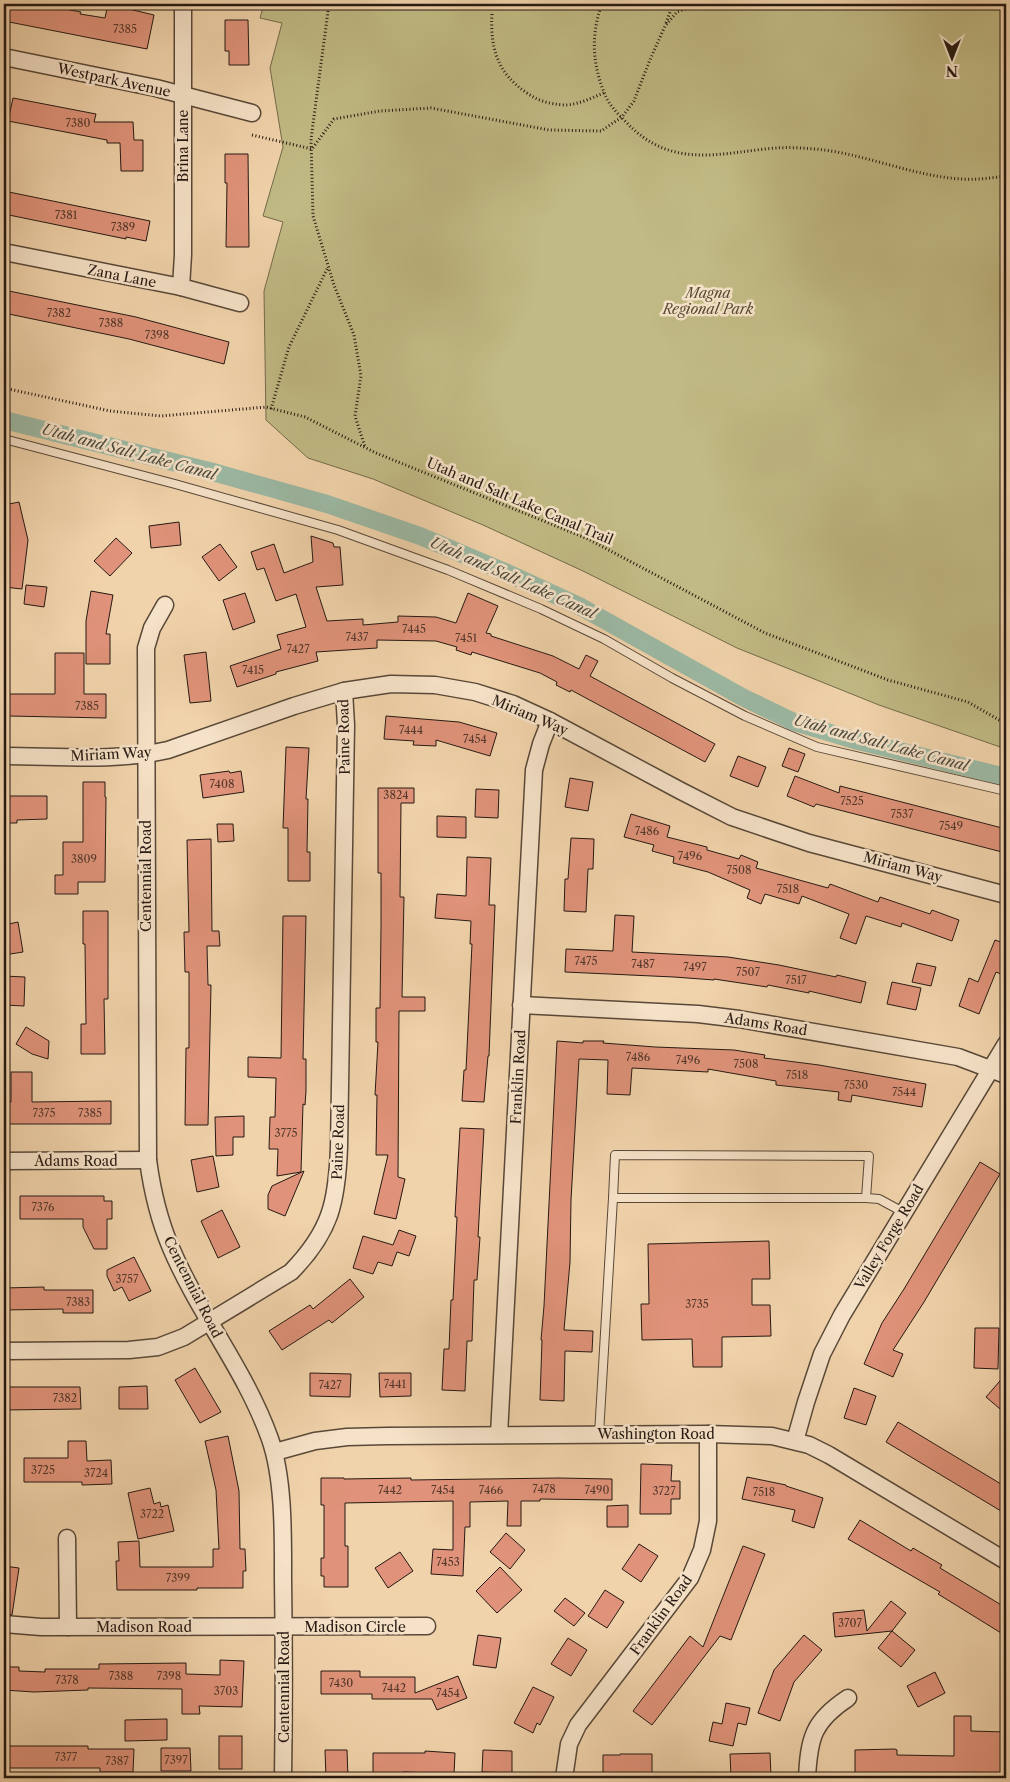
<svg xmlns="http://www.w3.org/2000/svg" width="1010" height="1782" font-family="'Libre Caslon Text',serif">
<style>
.green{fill:#c1ba84;stroke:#736a4b}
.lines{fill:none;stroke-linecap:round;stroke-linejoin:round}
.canal{stroke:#9cb9a4;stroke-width:18}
.building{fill:#e0937a;stroke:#251912}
.service-casing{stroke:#584838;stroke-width:10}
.minor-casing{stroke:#584838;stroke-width:19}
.path{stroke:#251912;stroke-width:3;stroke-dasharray:1 2.5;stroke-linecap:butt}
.service{stroke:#f6e2c8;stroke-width:8}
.minor{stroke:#f6e2c8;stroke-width:16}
.labels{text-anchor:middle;stroke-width:5;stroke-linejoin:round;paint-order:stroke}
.number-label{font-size:11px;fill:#54382c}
.street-label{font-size:14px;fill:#251912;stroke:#f6e2c8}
.park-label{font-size:14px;font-style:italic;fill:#544934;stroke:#f6e2c8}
.water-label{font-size:15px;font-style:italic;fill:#49493e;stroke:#f6e2c8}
</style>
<rect width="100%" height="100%" fill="#f1d3ab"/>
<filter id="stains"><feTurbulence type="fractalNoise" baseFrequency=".004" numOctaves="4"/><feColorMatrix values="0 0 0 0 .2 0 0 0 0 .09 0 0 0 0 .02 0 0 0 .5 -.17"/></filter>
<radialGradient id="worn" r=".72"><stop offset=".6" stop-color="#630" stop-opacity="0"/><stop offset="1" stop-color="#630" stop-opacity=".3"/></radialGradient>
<path class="green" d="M264,4H1006V749L879,705L737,648L583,571L483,525L373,479L308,458L266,420L264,291L283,222L263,216L283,147L270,68L282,23L260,18Z"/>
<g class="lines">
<path class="canal" d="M4,420L213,472L327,504L420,536L505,572L581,607L744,698L794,722L854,740L1006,777"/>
</g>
<g class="building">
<path d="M4,4H38L81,12L80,14L105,18L108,4L154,15L147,49L4,21Z"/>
<path d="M225,20H248L249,65H229V51H225Z"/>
<path d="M13,98L96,114L94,122H133L134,140H143V171H121L120,143H107V140L8,121Z"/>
<path d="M225,154H248L249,247H226L227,183H225Z"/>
<path d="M4,191L150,221L146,241L126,237V239L4,214Z"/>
<path d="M4,290L136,317L229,342L224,364L129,339L4,313Z"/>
<path d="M19,502L28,540L22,589L4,587V505Z"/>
<path d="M179,522L181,545L151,548L149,526Z"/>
<path d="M311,536L333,543L334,547H340L343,585L316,587L327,621L363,619V625L398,622V616L436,617L456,623L468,593L498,606L486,633L491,634V636L553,656L579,669L586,655L598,661L590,676L715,744L705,762L571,690L570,692L556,685L557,682L540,673L472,652L471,655L456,650L457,647L436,641L377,640V648L316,652L318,661L276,672V674L237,687L230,666L281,649L277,635L306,627L296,594L276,601L264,568L257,570L251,552L274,544L284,573L313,562Z"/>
<path d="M116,538L132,553L110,576L94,561Z"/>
<path d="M220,544L237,567L219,581L202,557Z"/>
<path d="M26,585L47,587L44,607L24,604Z"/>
<path d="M91,591L113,595L106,634H110V664H86V621Z"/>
<path d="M245,593L255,622L233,630L223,600Z"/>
<path d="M206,652L211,701L190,703L184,655Z"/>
<path d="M55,653H84V694H106V718L9,716V694H55Z"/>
<path d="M386,716L459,722L497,733L490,756L436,740V746L413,745L414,741L384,739Z"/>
<path d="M286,747L309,748L306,799H308L307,852H310V881H288V828H283Z"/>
<path d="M789,748L805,754L798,772L782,766Z"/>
<path d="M738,756L766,767L758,787L730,776Z"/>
<path d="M229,771L230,773L241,771L244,792L203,798L200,775Z"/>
<path d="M795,776L839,793L840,786L1006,829V853L816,804L814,807L787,796Z"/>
<path d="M570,778L593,782L588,811L565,807Z"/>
<path d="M83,782H105V797H106L105,882H78V894H55V875H63V842H83Z"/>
<path d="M378,788H414V803H401L400,897H404L402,997H425V1011H399L398,1177L405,1179L396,1219L374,1214L388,1155H376L377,1095H375L378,1042H376V1008H380L381,927V873H378Z"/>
<path d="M476,789L499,790L498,818L475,817Z"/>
<path d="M9,796H47V819L17,820V823H4V800L10,799Z"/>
<path d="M631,814L670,826L667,837L707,847V850L739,859L741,855L758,862L756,868L828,888L830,884L878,902L880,897L930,914L932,910L959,920L952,941L902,923L901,927L866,916L856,944L840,938L849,914L802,896L799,904L765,894L761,904L747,898L750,890L708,872L673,863L674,857L652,851L654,845L624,837Z"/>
<path d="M437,816L466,817V838L437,837Z"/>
<path d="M217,824H233L234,841L218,842Z"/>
<path d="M571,838L594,839L593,869H588L586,912L564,911L565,879H568Z"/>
<path d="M211,839L212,931H219L220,946H207L208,985H211L208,1125H185L186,1048H189V972H185L184,932H189L187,840Z"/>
<path d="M467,857L491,858L489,905H495L489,1056H488L484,1102L462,1101L464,1070H466L472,944H470L471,921L435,918L437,894L466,896Z"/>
<path d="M83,911H108V999H104L105,1054H81V1024H86L85,944H83Z"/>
<path d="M615,915L634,916L632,952L728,957L779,965L836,977L837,975L866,982L861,1003L809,991V993L768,985L767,987L714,979V980L674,977L565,972L566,949L613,951Z"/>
<path d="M283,916H306L303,1059H306V1091L305,1105L303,1104L301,1172L277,1176L278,1149H269L270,1117H275L276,1078L248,1077V1057L281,1058Z"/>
<path d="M18,922L23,952L4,955V925Z"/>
<path d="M995,940L1006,944V976L996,972L979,1014L959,1006L969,978L978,982Z"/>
<path d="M917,963L936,967L931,986L912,982Z"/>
<path d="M4,976L25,977L24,1006L4,1005Z"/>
<path d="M892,982L921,988L916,1010L887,1004Z"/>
<path d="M26,1027L49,1041L48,1059L32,1054L16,1044Z"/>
<path d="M557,1041L583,1043V1041H604L603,1043L655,1047L734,1050L765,1055L764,1058L819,1065L926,1084L922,1107L852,1095L851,1102L838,1100L839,1092L776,1085V1081L708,1069V1072L632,1068L630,1095L607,1094L608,1060L579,1059L571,1200L570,1262L564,1330L593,1331L592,1352L565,1351L564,1401L540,1400L542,1340H541L544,1306Z"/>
<path d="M11,1072H32V1102L111,1101V1124H4V1102H11Z"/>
<path d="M244,1116V1137H233V1155L216,1156L215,1117Z"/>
<path d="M460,1128L484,1129L478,1237H480L477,1280H474L472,1341H467L465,1391L442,1390L444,1349H449L451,1300H453L457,1217H455Z"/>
<path d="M213,1156L219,1187L197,1192L191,1160Z"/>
<path d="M980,1162L1000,1174L924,1302L893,1350L903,1354L893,1377L864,1364L882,1323L904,1289Z"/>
<path d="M304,1171L285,1216L268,1209V1195L272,1186Z"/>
<path d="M20,1196H104V1201H112V1219H107V1249H94L83,1227V1219H20Z"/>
<path d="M222,1210L240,1247L218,1258L201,1221Z"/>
<path d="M399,1230L416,1236L409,1256L397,1252L392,1266L378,1262L373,1274L353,1268L363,1236L393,1245Z"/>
<path d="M769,1241L770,1279H752V1305H770L771,1336L722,1337V1367H693L692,1339L642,1340L641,1304H649L648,1244Z"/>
<path d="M134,1257L151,1291L129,1301L122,1287L114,1291L107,1276V1270Z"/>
<path d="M350,1279L364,1297L332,1323L329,1320L282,1350L269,1331L310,1305L313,1309Z"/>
<path d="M44,1287V1290H93V1313H63V1309L4,1310V1288Z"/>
<path d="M975,1328H999L998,1369L974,1368Z"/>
<path d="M195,1368L221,1412L200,1423L175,1380Z"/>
<path d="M310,1373L351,1374L350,1397L310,1396Z"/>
<path d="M379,1373H411V1396L380,1397Z"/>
<path d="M1006,1374V1414L986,1397Z"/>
<path d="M147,1386L148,1409H119V1387Z"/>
<path d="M4,1387H80L81,1409L4,1410Z"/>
<path d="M854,1388L876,1396L866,1425L844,1418Z"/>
<path d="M898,1422L1006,1487V1514L886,1442Z"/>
<path d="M228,1436L239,1491L240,1549H245L246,1571H243V1588H197V1590H117L116,1561H119L118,1542L139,1541L140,1567H213V1549H219L216,1490L205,1441Z"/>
<path d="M68,1441H86L87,1461L111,1460L112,1484L82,1485V1482H24V1458H68Z"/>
<path d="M641,1464L672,1465L671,1481H680V1499H671V1514H640Z"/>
<path d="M747,1477L786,1485V1486L823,1498L814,1528L792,1521L795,1510L742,1499Z"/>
<path d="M321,1478H344V1479L411,1478V1480L559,1478L612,1479V1500L540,1499V1501H521V1526H507L508,1501L470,1502V1527H465L463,1576L431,1574L433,1549L453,1550V1501L345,1503V1546H348V1587H324V1576H321V1558H324V1505H321Z"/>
<path d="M150,1488L154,1504L160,1502L161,1507L168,1505L174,1531L138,1539L128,1493Z"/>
<path d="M628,1505V1527H607V1506Z"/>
<path d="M860,1520L911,1551L913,1548L942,1565L940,1568L1003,1606L1006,1601V1636L938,1594L940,1592L848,1539Z"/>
<path d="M506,1533L525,1550L510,1569L490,1552Z"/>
<path d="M639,1544L658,1556L641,1582L622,1569Z"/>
<path d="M743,1546L765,1554L731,1640L720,1636L652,1725L633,1711L690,1636L703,1647Z"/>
<path d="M400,1552L413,1571L388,1588L375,1568Z"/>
<path d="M4,1566L19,1568L12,1615L4,1614Z"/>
<path d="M500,1567L522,1590L497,1613L476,1591Z"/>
<path d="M605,1590L624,1602L607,1628L588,1616Z"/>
<path d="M565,1598L585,1613L574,1626L554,1611Z"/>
<path d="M891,1601L906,1613L892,1631L835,1637L833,1613L864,1610L867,1631Z"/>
<path d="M892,1631L915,1650L901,1667L878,1648Z"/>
<path d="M478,1635L501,1638L496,1668L473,1665Z"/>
<path d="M804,1635L822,1650L794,1682L780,1721L758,1713L774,1670Z"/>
<path d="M568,1638L587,1650L571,1676L551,1664Z"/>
<path d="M220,1660L244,1661L242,1707L199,1706L200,1714H182V1689L88,1688V1690L34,1692L4,1690V1667H19V1671L45,1672V1669H99V1664L186,1663V1674L220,1675Z"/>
<path d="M321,1671H360V1677H415V1693L458,1676L467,1698L437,1710L432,1699H372V1694H321Z"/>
<path d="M935,1672L945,1693L918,1707L907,1686Z"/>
<path d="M533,1687L554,1697L540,1725L537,1723L533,1733L514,1723Z"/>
<path d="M726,1703L750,1708L746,1725L738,1723L733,1746L709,1741L713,1722L722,1724Z"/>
<path d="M954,1716H971V1731L1006,1732V1776L958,1775V1778L855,1776V1750L895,1749L897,1750V1755L954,1756Z"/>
<path d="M167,1719V1740L125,1741V1720Z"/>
<rect x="219" y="1736" width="23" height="33"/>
<path d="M4,1746H88V1749H134L133,1772H100V1768H4Z"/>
<path d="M161,1748H190L191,1771H161Z"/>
<path d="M325,1750H347L348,1778H326Z"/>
<path d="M483,1750L512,1751V1773L482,1772Z"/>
<path d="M425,1751L455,1753L454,1774L403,1772V1774H373V1753H425Z"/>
<path d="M770,1753L771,1776L731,1777L730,1754Z"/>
<path d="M620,1754H652V1776L603,1775V1755H620Z"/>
</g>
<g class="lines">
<defs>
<g id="service">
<path d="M4,439L175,484L338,530L448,570L541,609L604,639L672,678L745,716L817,747L1006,791"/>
<path d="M613,1198L615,1155L869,1156L866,1198"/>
<path d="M599,1434L613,1198H866L879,1199L903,1212"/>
</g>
<g id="minor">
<path d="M4,57L156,88L252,113"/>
<path d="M4,252L181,287L240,303"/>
<path d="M181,287L183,255V4"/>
<path d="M165,605L152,628L146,648L148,1160C152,1190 159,1220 171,1248C199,1314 246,1371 270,1439C284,1479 283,1535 283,1578C284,1645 284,1711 283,1778"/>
<path d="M4,756C58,756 115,762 168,750L294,706L344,691L391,684L435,685L475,692L513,704L550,721L681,791L732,817L809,843L1006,895"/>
<path d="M521,1005L698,1014L739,1019L958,1057L1006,1075"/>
<path d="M4,1161L148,1160"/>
<path d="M4,1351L129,1350L158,1347L184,1337L291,1272C331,1231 337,1202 339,1147L346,725L344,691"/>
<path d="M499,1435L534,770L541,744L550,721"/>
<path d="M795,1441L806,1402L822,1354L842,1315L1006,1044"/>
<path d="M275,1452L315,1441L347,1437L387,1436L708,1434L772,1436L809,1445L829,1455L1006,1561"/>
<path d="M67,1538L68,1627"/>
<path d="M4,1624L41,1627L427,1626"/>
<path d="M564,1778L569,1744L578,1725L690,1578L702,1550L708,1521V1434"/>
<path d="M807,1778C809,1738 813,1721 848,1698"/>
</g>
</defs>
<use href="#service" class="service-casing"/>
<use href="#minor" class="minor-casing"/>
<g class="path">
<path d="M329,4L311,139L313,216L334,285L354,335L361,376L355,416L365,447"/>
<path d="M602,4C591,33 592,63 604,92C608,104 617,113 626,122C671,170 719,153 775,148C791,147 808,148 824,150C870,156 914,176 961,179C976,180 991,178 1006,176"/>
<path d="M492,14C490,49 498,74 527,93C538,101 550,104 564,105C578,105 591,98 604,93"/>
<path d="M666,23L673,4"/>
<path d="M252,135L312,149L334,119L380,111L431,108L549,130L601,131L622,117L634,101L649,62L665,26L677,12L698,4"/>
<path d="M4,388L110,411L161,416L266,407L305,417L376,453L588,539L765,633L888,680L968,702L1006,724"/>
<path d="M271,409L289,347L328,267"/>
</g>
<use href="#service" class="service"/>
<use href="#minor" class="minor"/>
</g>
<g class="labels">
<g class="number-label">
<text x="125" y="33">7385</text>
<text x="78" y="127">7380</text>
<text x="66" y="219">7381</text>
<text x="123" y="231">7389</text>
<text x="59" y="317">7382</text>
<text x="111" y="327">7388</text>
<text x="157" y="339">7398</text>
<text x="414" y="633">7445</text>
<text x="357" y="641">7437</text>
<text x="466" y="642">7451</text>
<text x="298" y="653">7427</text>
<text x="253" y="674">7415</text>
<text x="87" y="710">7385</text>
<text x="411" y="734">7444</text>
<text x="475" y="743">7454</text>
<text x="222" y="788">7408</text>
<text x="396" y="799">3824</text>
<text x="852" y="805">7525</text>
<text x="902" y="818">7537</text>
<text x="951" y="830">7549</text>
<text x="647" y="835">7486</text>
<text x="690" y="860">7496</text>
<text x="84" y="863">3809</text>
<text x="739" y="874">7508</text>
<text x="788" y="893">7518</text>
<text x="586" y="965">7475</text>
<text x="643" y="968">7487</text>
<text x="695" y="971">7497</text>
<text x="748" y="976">7507</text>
<text x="796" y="984">7517</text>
<text x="638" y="1061">7486</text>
<text x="688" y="1064">7496</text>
<text x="746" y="1068">7508</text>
<text x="797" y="1079">7518</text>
<text x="856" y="1089">7530</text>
<text x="904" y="1096">7544</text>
<text x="44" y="1117">7375</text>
<text x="90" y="1117">7385</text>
<text x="286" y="1137">3775</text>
<text x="43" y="1211">7376</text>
<text x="127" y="1283">3757</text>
<text x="78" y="1306">7383</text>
<text x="697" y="1308">3735</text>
<text x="395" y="1388">7441</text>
<text x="330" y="1389">7427</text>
<text x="65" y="1402">7382</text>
<text x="43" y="1474">3725</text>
<text x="96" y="1477">3724</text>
<text x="544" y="1493">7478</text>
<text x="390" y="1494">7442</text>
<text x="443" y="1494">7454</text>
<text x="491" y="1494">7466</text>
<text x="597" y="1494">7490</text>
<text x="664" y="1495">3727</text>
<text x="764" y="1496">7518</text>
<text x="152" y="1518">3722</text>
<text x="448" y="1566">7453</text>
<text x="178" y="1582">7399</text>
<text x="850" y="1627">3707</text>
<text x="121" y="1680">7388</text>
<text x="169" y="1680">7398</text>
<text x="67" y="1684">7378</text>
<text x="341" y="1687">7430</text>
<text x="394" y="1692">7442</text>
<text x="226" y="1695">3703</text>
<text x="448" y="1697">7454</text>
<text x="66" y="1761">7377</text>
<text x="176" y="1764">7397</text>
<text x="117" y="1765">7387</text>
</g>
<g class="street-label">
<text transform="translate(114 80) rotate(12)" y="5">Westpark Avenue</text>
<text transform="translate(183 146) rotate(-90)" y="5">Brina Lane</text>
<text transform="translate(122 276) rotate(11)" y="5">Zana Lane</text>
<text transform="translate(520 501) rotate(23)" y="5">Utah and Salt Lake Canal Trail</text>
<text transform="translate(530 715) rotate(23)" y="5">Miriam Way</text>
<text transform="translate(344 737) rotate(-91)" y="5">Paine Road</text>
<text transform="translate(111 754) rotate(-3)" y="5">Miriam Way</text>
<text transform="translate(903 867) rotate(15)" y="5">Miriam Way</text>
<text transform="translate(146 876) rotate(-90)" y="5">Centennial Road</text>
<text transform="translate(766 1024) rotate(9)" y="5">Adams Road</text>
<text transform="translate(518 1077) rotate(-87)" y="5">Franklin Road</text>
<text transform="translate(338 1142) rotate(-88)" y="5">Paine Road</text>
<text x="76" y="1166">Adams Road</text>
<text transform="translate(889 1237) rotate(-59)" y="5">Valley Forge Road</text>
<text transform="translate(193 1287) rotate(63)" y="5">Centennial Road</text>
<text x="656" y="1439">Washington Road</text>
<text transform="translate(661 1615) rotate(-54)" y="5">Franklin Road</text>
<text x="144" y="1632">Madison Road</text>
<text x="355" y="1632">Madison Circle</text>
<text transform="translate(284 1687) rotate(-90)" y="5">Centennial Road</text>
</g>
<g class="park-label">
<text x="708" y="298">Magna<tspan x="708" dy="16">Regional Park</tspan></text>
</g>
<g class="water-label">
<text transform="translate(129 452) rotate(15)" y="5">Utah and Salt Lake Canal</text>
<text transform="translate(513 578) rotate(24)" y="5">Utah and Salt Lake Canal</text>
<text transform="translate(881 743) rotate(15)" y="5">Utah and Salt Lake Canal</text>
</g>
</g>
<rect width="1010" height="1782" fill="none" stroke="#f1d3ab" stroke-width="20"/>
<rect x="5" y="5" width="1000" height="1772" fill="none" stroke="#251912" stroke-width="2.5"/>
<rect x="10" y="10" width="990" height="1762" fill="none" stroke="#251912"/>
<g transform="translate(952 58) rotate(180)" stroke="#f6e2c8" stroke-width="4" paint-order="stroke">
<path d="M0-4L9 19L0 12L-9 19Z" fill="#251912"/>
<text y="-8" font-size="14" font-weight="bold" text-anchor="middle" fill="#251912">N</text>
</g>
<rect width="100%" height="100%" filter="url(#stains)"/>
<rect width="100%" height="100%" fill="url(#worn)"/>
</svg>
